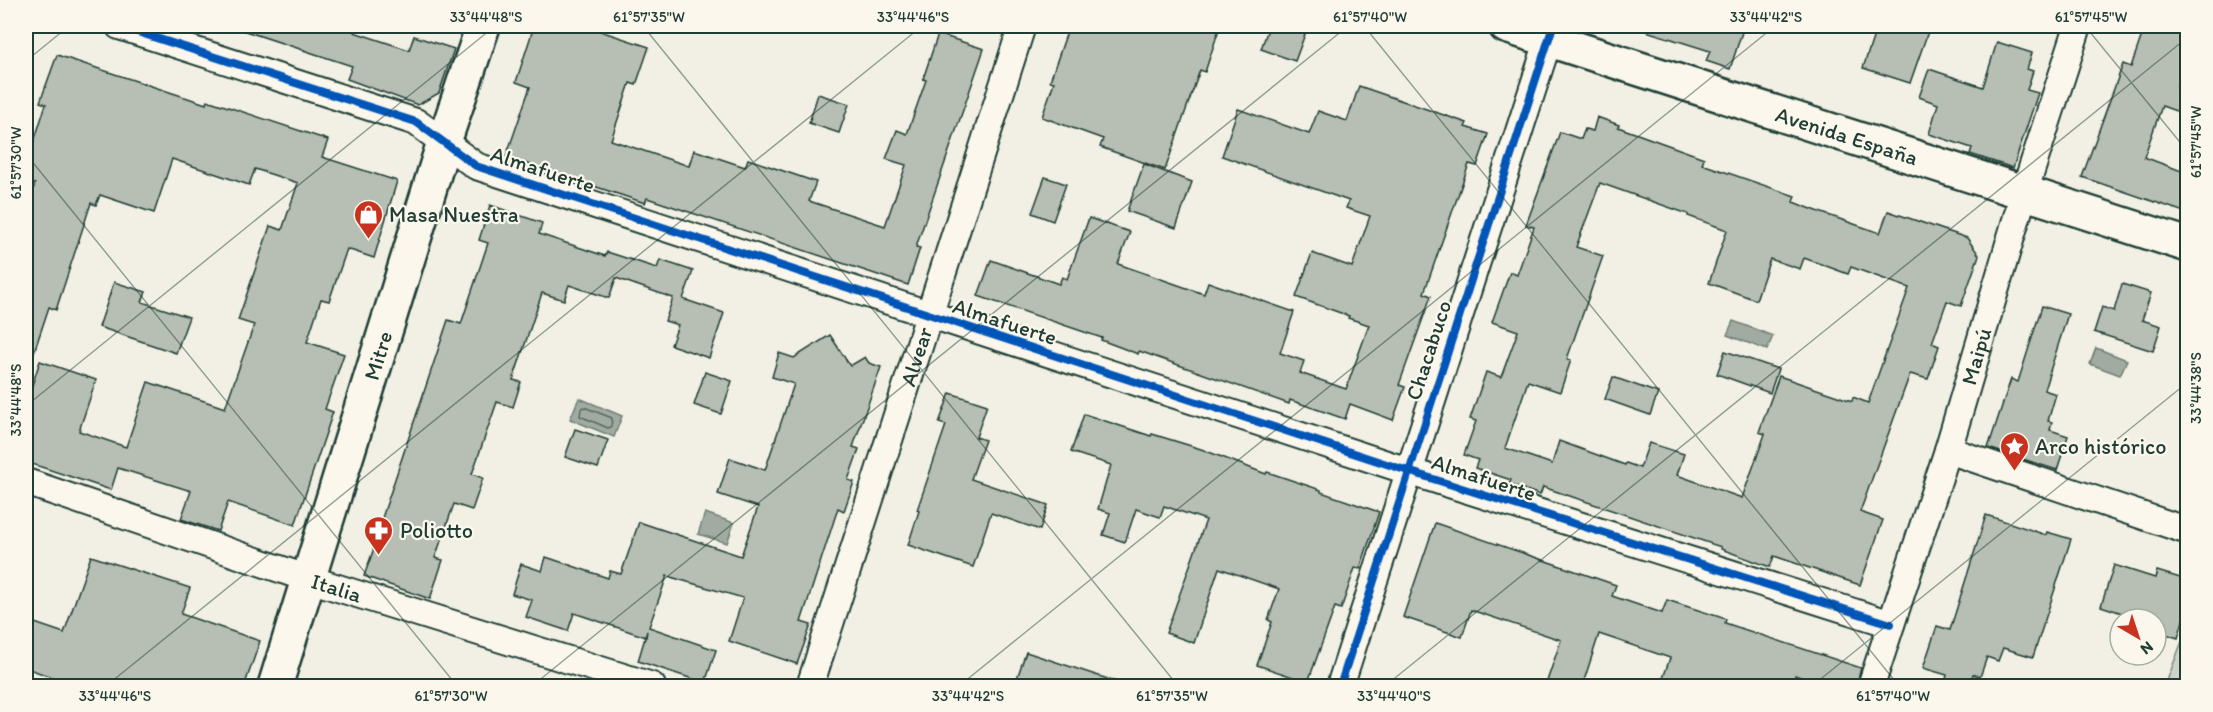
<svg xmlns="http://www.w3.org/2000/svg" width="2213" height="712" font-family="Itim,sans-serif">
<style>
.green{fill:#cfd2c8;stroke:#77887e;stroke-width:1.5}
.water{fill:#a2aba1;stroke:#6e7f75;stroke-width:1.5}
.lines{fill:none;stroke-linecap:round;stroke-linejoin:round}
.shore{stroke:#536960;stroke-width:1.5}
.building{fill:#b7beb3;stroke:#1f3d34;stroke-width:1.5;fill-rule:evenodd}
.street-casing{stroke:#1f3d34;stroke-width:30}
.secondary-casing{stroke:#1f3d34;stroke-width:38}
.street{stroke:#fbf7ec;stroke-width:26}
.secondary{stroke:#fbf7ec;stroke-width:33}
.cycleway-casing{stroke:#fbf7ec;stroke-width:11}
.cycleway{stroke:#0057b8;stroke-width:8}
.ticks{fill:none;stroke:#1f3d34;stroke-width:1.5;stroke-opacity:0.45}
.labels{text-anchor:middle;stroke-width:4.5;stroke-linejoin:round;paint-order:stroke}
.street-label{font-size:22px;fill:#1f3d34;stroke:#fbf7ec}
.poi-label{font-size:22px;fill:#1f3d34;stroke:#fbf7ec;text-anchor:start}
.neatline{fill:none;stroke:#1f3d34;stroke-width:2}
.ticks-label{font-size:15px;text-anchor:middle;fill:#1f3d34}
</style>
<rect width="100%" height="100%" fill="#f2f0e5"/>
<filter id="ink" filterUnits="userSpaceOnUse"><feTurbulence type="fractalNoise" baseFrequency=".0167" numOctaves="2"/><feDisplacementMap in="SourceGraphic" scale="12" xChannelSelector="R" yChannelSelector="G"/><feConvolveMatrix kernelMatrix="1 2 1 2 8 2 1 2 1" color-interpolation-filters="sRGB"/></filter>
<g filter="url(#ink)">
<path class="green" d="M2187,628V686H2165Z"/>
<g class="water">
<path d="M1733,321L1773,336L1767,350L1727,335Z"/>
<path d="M2096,348L2127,360L2120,375L2090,364Z"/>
<path d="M579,398L622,416L614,437L570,419Z"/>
<path d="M705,513L734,523L727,543L698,534Z"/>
</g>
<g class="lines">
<path class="shore" d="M584,407L612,418L611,427L608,428L580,416L581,409Z"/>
</g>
<g class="building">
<path d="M243,26H356L354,32L409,50L414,36L454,49L439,93L418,105L347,79L352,66L242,30Z"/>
<path d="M534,26H585L649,47L636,85L630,83L611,140L689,166L694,150L745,167L748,159L816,182L809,201L885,226L906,165L886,159L897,130L907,134L926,80L923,79L938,34L984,49L916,247L920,248L908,285L647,198L645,203L506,157L530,87L516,82Z"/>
<path d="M1069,26H1220L1205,72L1200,70L1165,170L1100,147L1103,139L1042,117L1054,82L1050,81Z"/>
<path d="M1269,26H1308L1295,61L1261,49Z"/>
<path d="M1647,26H1744L1730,69L1706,61L1710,51L1646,31Z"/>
<path d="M1877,26H1930L1910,83L1863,68Z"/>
<path d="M2145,26H2187V60L2177,87L2187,91V115L2162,106L2144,157L2187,173V213L2082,177L2123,64L2131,67Z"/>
<path d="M1997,42L2032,53L2027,69L2033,71L2027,90L2038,93L2013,168L1970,154L1972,148L1929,134L1938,104L1919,97L1929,69L1983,87Z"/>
<path d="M57,55L206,104L207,100L328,140L322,157L397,181L374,258L347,249L329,301L321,299L307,342L344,354L325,409L333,412L295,525L228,502L218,531L181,519L191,491L118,468L111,490L26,462V404L40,361L96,380L79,431L126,447L148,382L225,408L254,325L238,320L270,226L282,230L298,183L255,169L249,185L172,159L154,213L100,195L96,205L91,203L56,310L49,307L30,364L26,363V211L35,184L26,181V167L46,104L40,102Z"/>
<path d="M1359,86L1467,123L1465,127L1488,134L1477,166L1469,164L1424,293L1431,296L1399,385L1405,387L1393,420L1350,404L1345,419L1290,400L1289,404L1139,351L1138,354L1101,340L1102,338L978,296L991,260L1059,284L1062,277L1067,279L1089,218L1130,232L1118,264L1204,294L1208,282L1294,312L1280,353L1304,361L1300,373L1346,389L1369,325L1348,318L1349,316L1296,297L1312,253L1352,267L1370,216L1346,208L1349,201L1222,156L1238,109L1309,134L1318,111L1347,121Z"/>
<path d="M818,94L849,104L839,133L809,123Z"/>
<path d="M1597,117L1619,125L1618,127L1704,158L1702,164L1795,196L1793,202L1825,214L1880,233L1888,211L1967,238L1979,255L1961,306L1947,301L1932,343L1939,346L1928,379L1910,374L1860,512L1883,520L1860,585L1774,556L1770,567L1721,549V547L1543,487L1540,495L1509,484L1511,480L1475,468L1478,460L1464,455L1476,421L1470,419L1486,372L1501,377L1518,331L1492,322L1510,272L1517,275L1534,227L1526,225L1560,132L1581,139L1585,129L1593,131ZM1600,183L1688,214V216L1727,230L1709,283L1756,300L1770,259L1800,269L1804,258L1848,274L1851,267L1909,288L1868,403L1853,397L1852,401L1779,376L1759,432L1765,434L1742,498L1677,475L1684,454L1649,443L1640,468L1626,463L1625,465L1559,441L1552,464L1505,448L1528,381L1560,392L1571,360L1567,359L1603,256L1576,247Z"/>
<path d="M1144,164L1192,182L1176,228L1127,211Z"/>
<path d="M1045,177L1066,184L1053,221L1032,213Z"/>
<path d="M490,205L542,223L539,234L605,256L607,252L657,268L660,260L693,271L683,299L724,313L709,358L671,345L678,325L665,321L673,298L616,278L609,298L569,285L564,300L542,293L513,380L521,382L513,407L497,402L472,474L483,478L472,510L454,504L435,558L443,560L430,599L364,576L377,540L375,539L448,320L461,324L488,243L479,240Z"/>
<path d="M114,282L146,292L142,302L189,317L176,353L99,327Z"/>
<path d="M2122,284L2151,293L2142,320L2161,326L2153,351L2094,332L2102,307L2114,311Z"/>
<path d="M2042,306L2068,314L2044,390L2056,394L2048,421L2052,422L2050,430L2068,436L2057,470L1988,448L2011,379L2018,382Z"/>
<path d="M830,335L850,366L865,357L869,363L881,367L853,447L859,449L848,480L854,482L844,511L838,508L801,622L811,625L797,664L729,641L743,598L667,576L649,627L716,650L705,683L638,661L647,631L646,637L574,613L568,631L526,617L532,600L512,594L521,564L542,571L546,557L608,578L610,571L621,574L639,522L741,556L758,507L718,494L730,458L765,470L794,384L772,377L779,353L794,358Z"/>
<path d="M1725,351L1778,369L1770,393L1717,374Z"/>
<path d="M705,372L732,381L721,414L694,405Z"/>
<path d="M1613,377L1658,393L1650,415L1605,399Z"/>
<path d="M950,393L987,405L976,437L985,440L971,479L1048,505L1040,530L991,513L973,567L908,545L919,511L917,510L946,425L939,423Z"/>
<path d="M1084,414L1151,436L1152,434L1201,449L1266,474L1267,472L1321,490V492L1379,512L1360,569L1355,568L1341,609L1335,607L1308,682L1257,665L1272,622L1268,620L1279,589L1219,568L1194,643L1166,633L1206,520L1164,506L1160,517L1136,509L1125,542L1103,535L1110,513L1098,509L1111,465L1071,452Z"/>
<path d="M575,429L608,440L598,468L565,457Z"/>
<path d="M1986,515L2046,535L2047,532L2071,539L2033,657L2003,648L1998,661L1987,657L1980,677L1973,674L1969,687H1944L1947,675L1923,668L1937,626L1950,630Z"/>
<path d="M1435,523L1616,585L1612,596L1662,613L1667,600L1726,619L1725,623L1861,668L1856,687H1828L1795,675L1792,687H1660L1670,658L1599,634L1582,687H1545L1561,640L1471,610L1462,637L1403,617Z"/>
<path d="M91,556L190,588L181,614L260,641L244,687H80L26,668V620L64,633Z"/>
<path d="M2114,565L2155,578L2157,571L2187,580V607L2178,638L2156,631V619H2140L2101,606Z"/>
<path d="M1026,652L1117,682L1116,687H1014Z"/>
</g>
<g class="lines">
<defs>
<g id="street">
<path d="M119,26L416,122L476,166L1408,471L1891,624"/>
<path d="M1948,450L2188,531"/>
<path id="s1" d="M26,482L309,579L652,686"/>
<path id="s2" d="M810,686L1022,26"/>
<path d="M1340,686L1553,26"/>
<path id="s3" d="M1871,686L1948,450L2024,193L2078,26"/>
</g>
<g id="secondary">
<path id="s4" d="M1506,26L2188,245"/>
<path id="s5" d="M275,686L444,142L483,26"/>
</g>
</defs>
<use href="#street" class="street-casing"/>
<use href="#secondary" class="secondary-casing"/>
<use href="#street" class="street"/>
<use href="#secondary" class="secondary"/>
<defs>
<g id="cycleway">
<path d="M119,26L416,122L476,166L1408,471L1891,624"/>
<path d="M1340,686L1553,26"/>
</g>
</defs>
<use href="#cycleway" class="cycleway-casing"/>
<use href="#cycleway" class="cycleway"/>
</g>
</g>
<path class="ticks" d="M643,26L1178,686M1364,26L1899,686M2085,26L2188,152M26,61L69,26M26,154L457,686M26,406L495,26M106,686L922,26M532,686L1348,26M959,686L1775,26M1385,686L2188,37M1812,686L2188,382"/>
<defs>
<symbol id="shop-pin" viewBox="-11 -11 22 30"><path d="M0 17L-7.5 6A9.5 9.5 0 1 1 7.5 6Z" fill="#c8321e" stroke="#fbf7ec"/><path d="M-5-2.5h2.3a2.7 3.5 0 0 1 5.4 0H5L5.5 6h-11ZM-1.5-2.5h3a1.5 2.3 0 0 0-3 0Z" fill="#fff"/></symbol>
<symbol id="sight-pin" viewBox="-11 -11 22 30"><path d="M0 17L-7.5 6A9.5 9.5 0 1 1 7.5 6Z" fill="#c8321e" stroke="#fbf7ec"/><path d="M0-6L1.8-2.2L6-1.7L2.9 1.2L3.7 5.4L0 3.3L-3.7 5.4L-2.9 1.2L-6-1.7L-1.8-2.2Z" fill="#fff"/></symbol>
<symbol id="pharmacy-pin" viewBox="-11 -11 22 30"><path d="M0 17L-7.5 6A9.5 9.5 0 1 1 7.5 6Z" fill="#c8321e" stroke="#fbf7ec"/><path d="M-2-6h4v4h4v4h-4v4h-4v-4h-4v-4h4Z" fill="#fff"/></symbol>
</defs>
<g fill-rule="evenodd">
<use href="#shop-pin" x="352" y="198" width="33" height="45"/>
<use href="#sight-pin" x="1998" y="430" width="33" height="45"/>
<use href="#pharmacy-pin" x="362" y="514" width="33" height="45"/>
</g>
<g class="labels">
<g class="street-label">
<text dy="8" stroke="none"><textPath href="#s4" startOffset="358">Avenida España</textPath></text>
<text transform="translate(543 169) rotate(18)" y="8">Almafuerte</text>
<text transform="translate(1005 321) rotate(18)" y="8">Almafuerte</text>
<text transform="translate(1428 350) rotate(-72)" y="8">Chacabuco</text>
<text dy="8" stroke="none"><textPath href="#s5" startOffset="346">Mitre</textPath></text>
<text dy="8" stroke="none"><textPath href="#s2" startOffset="346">Alvear</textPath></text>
<text dy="8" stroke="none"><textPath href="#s3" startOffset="346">Maipú</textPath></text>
<text transform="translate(1484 477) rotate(18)" y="8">Almafuerte</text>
<text dy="8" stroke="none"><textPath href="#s1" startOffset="328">Italia</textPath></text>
</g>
<g class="poi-label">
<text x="389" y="222">Masa Nuestra</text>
<text x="2035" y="454">Arco histórico</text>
<text x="400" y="538">Poliotto</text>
</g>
</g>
<rect width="2213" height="712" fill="none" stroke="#fbf7ec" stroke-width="66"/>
<g transform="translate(2138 637) rotate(141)"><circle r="28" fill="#fbf7ec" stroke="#a3ada2" stroke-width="1.5"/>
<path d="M0-4.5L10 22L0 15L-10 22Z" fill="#c8321e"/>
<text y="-9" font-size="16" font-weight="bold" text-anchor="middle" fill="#1f3d34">N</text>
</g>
<rect x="33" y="33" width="2147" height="646" class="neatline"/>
<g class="ticks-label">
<text x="486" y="22">33°44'48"S</text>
<text x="649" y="22">61°57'35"W</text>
<text x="913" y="22">33°44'46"S</text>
<text x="1370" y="22">61°57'40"W</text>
<text x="1766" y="22">33°44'42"S</text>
<text x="2091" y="22">61°57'45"W</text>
<text transform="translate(2196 142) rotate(-90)" y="5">61°57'45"W</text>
<text transform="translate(16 163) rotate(-90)" y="5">61°57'30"W</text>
<text transform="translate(2196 388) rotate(-90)" y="5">33°44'38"S</text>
<text transform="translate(16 400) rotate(-90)" y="5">33°44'48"S</text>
<text x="115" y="701">33°44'46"S</text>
<text x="451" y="701">61°57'30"W</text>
<text x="968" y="701">33°44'42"S</text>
<text x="1172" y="701">61°57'35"W</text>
<text x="1394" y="701">33°44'40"S</text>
<text x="1893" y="701">61°57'40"W</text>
</g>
</svg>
